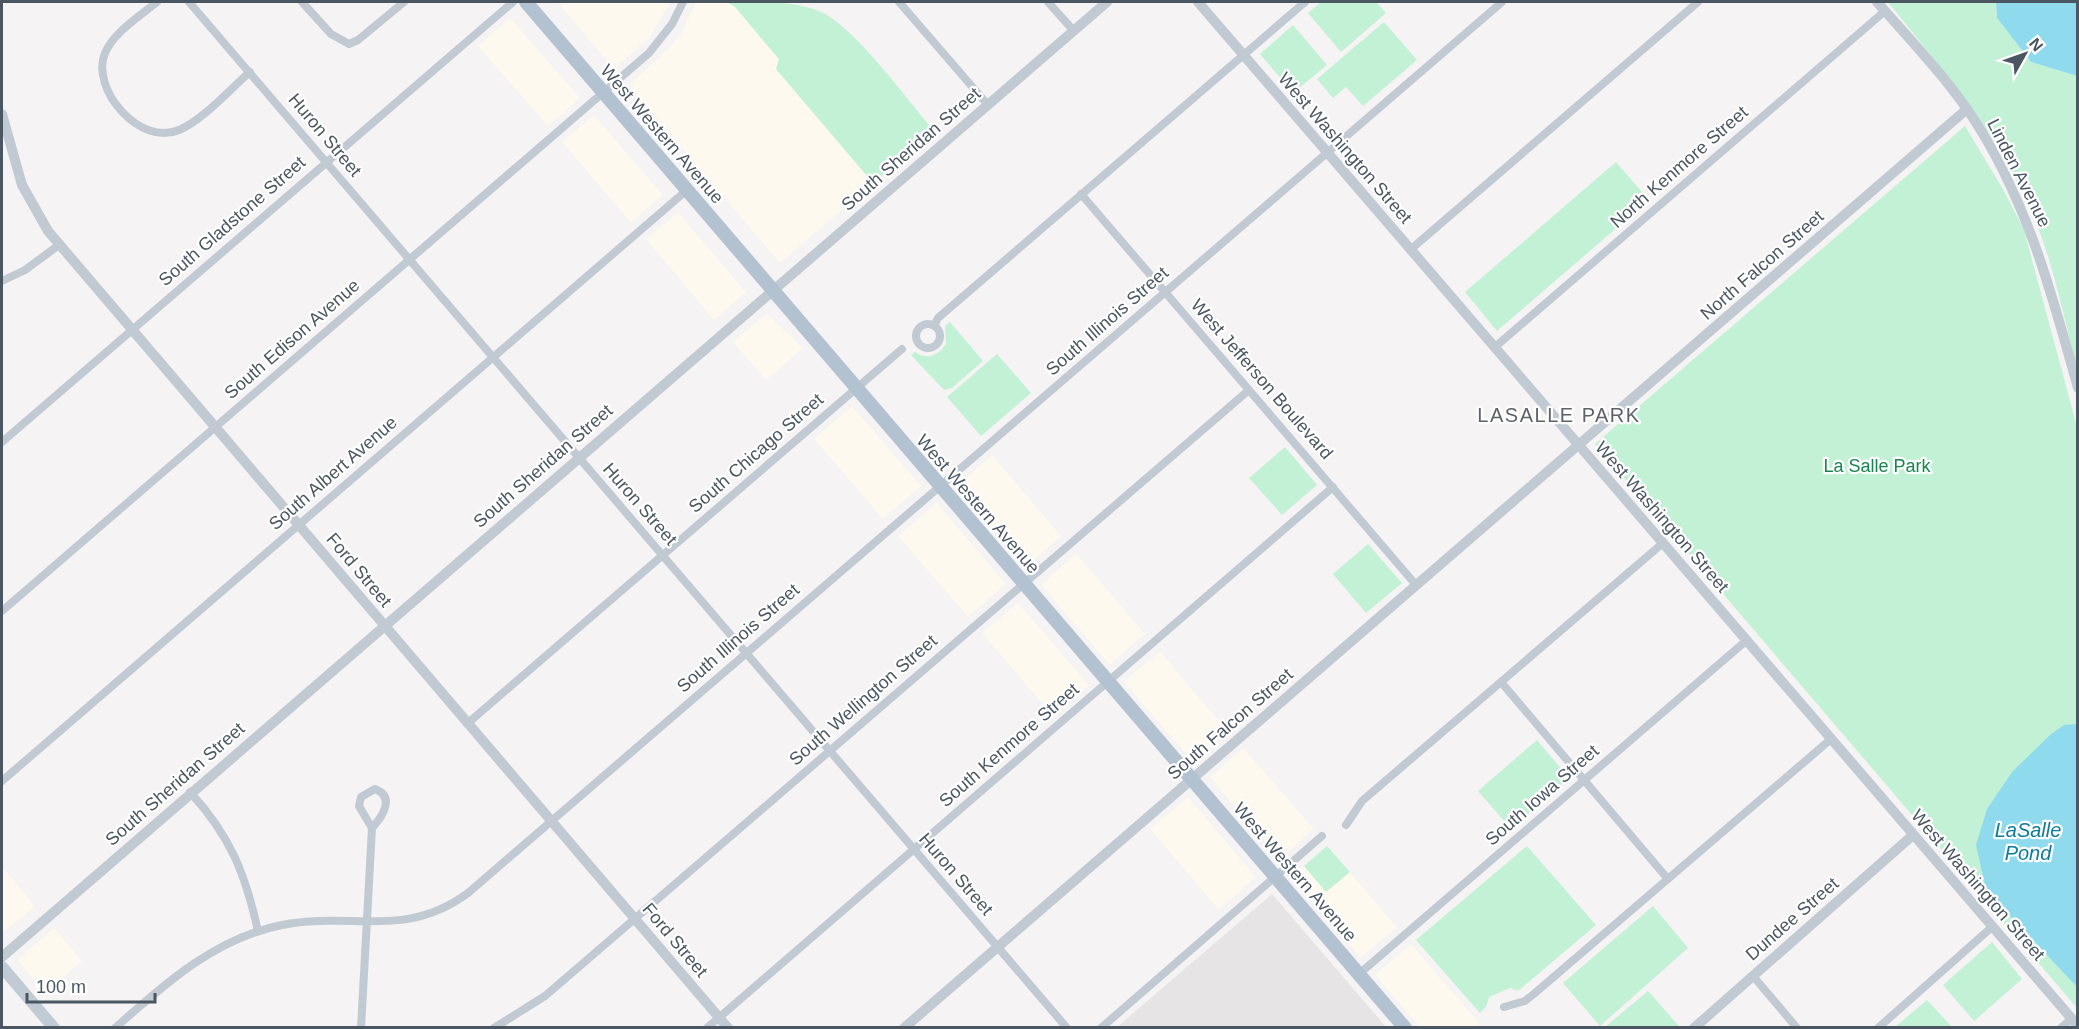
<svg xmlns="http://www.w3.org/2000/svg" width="2079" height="1029" font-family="Helvetica,sans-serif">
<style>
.commercial{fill:#fdf9ef}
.education{fill:#e6e4e5}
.green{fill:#c3f1d5}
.water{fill:#90daee}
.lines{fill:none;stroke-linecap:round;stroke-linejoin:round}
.minor{stroke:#c1cad2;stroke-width:8}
.tertiary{stroke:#c1cad2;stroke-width:10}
.secondary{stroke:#c1cbd6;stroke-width:12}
.primary{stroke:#b3c2d1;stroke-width:14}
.labels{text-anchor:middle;stroke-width:4.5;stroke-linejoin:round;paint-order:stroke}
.street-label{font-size:18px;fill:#4a5661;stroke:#fff}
.park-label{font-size:18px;fill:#17864f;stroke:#fff}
.neighbourhood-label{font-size:20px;letter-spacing:1.5px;fill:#5f6368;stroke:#fff}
.water-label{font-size:20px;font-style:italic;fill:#0c7c9b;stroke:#fff}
</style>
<rect width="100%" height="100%" fill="#f5f3f3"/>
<g class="commercial">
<path d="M557,2H671L649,38L614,69Z"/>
<path d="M696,2H727L735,7L779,60L776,69L873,183L780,263L629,85L669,48L682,32Z"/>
<path d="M510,18L580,98L548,126L478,46Z"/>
<path d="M594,115L663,195L631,223L562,142Z"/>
<path d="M678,212L746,292L714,320L646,239Z"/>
<path d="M767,314L803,348L766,380L733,342Z"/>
<path d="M852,406L921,486L883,519L814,439Z"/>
<path d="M992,455L1061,536L1026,567L957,486Z"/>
<path d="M937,503L1006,584L968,617L898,536Z"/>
<path d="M1076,553L1145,634L1110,665L1041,585Z"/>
<path d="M1018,603L1089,685L1053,716L982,633Z"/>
<path d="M1160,651L1228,732L1193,762L1124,682Z"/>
<path d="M1243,748L1314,829L1280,859L1210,777Z"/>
<path d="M1188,797L1256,877L1219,910L1150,829Z"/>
<path d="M1327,846L1397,927L1361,958L1291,877Z"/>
<path d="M2,867L35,906L2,934Z"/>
<path d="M54,928L82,961L45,993L17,960Z"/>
<path d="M1411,944L1480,1024L1476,1027H1420L1375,975Z"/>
</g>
<path class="education" d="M1272,894L1386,1027H1117Z"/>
<g class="green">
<path d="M727,2C755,1 802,0 827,15C864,39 904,96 934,131L873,183L776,69L779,59L735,7Z"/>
<path d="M1321,2H1376L1386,13L1341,52L1308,13Z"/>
<path d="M1888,2H1996L1997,18L2031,62L2077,76V369C2062,309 2050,246 2022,191C1987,121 1936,62 1888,2Z"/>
<path d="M1384,22L1417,60L1363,106L1346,87L1333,98L1317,79Z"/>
<path d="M1293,25L1327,65L1293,93L1260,54Z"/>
<path d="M1965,126L2004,191L2024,230L2077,427V1008L1595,444Z"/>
<path d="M1616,162L1649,200L1497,331L1465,292Z"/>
<path d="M950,322L983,361L952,388L944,390L911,355L915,352C927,360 938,356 946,344L945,326Z"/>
<path d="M997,354L1031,393L981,436L947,397Z"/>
<path d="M1285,447L1317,485L1282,515L1249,478Z"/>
<path d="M1368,544L1402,583L1366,613L1333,574Z"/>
<path d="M1537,740L1569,778L1511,829L1478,791Z"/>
<path d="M1327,846L1350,872L1326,892L1304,866Z"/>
<path d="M1527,846L1596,925L1518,991L1510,988L1489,997L1486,1007L1480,1013L1416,940Z"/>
<path d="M1653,906L1688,948L1600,1026L1563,983Z"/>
<path d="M1992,942L2022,979L1974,1021L1943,985Z"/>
<path d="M1648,991L1679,1026L1677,1027H1605Z"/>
<path d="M1927,1000L1952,1027H1895Z"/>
</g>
<g class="water">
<path d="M1996,2H2077V76L2031,62L1997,18Z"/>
<path d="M2077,724H2078L2077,987L1986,890L1976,845L1987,809L2012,772L2050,735L2064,725Z"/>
</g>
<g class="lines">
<g class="minor">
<path d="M157,2C140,16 114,32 105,53C90,89 140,147 179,130C203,120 230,89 250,72"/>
<path d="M189,2L1067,1028"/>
<path d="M302,2L331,34L349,44L358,40L404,2"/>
<path d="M899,2L988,105"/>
<path d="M1048,2L1073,30"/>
<path d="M1081,194L1416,585"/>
<path d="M1410,250L1698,2"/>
<path d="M2,281L25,270L59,245"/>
<circle cx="928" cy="336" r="12"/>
<path d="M934,326L938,318L1305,2"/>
<path d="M1495,347L1885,11"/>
<path d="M2,442L513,2"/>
<path d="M2,611L649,53L672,24L683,2"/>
<path d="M1501,682L1667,878"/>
<path d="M468,723L902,349"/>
<path d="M2,781L687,190"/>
<path d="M190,792C231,837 245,873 258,931"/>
<path d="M1346,825L1362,801L1663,543"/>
<path d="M1359,974L1747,640"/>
<path d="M1753,976L1797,1028"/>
<path d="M1504,1007L1525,1001L1535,993L1831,739"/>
<path d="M115,1028C165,984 215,938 282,925C352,911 404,940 468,893L1502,2"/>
<path d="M361,1028L372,828L359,806L361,797L375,789C396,797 382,817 372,828"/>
<path d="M494,1028L545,996L1249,390"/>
<path d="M707,1028L1333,487"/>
<path d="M1101,1028L1322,836"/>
<path d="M1878,1028L1992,927"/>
<path d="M2061,1028L2071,1019"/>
</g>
<g class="tertiary">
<path d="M1198,2L2078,1026"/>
<path d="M1877,2C1912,42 1952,83 1980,129C2030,210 2053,298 2078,388"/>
<path d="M2,114L22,185L48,231L728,1028"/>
<path d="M2,957L1107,2"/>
<path d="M904,1028L1967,109"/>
<path d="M1694,1028L1913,835"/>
</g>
<path class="secondary" d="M2,967L54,1028"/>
<path class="primary" d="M526,2L1405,1028"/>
</g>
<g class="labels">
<g class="street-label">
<text transform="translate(662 134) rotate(49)" y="6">West Western Avenue</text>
<text transform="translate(325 135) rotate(50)" y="6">Huron Street</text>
<text transform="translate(1345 148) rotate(49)" y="6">West Washington Street</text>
<text transform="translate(911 149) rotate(-41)" y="6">South Sheridan Street</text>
<text transform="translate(1679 167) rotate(-41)" y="6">North Kenmore Street</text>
<text transform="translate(2019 173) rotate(63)" y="6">Linden Avenue</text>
<text transform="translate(232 221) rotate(-41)" y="6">South Gladstone Street</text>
<text transform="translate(1762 265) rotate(-41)" y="6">North Falcon Street</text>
<text transform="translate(1107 321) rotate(-41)" y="6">South Illinois Street</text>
<text transform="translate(292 339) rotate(-41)" y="6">South Edison Avenue</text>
<text transform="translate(1262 379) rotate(49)" y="6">West Jefferson Boulevard</text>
<text transform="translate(756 453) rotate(-41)" y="6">South Chicago Street</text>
<text transform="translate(543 466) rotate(-41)" y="6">South Sheridan Street</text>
<text transform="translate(333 473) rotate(-41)" y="6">South Albert Avenue</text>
<text transform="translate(640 504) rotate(49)" y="6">Huron Street</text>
<text transform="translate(978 504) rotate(49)" y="6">West Western Avenue</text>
<text transform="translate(1662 517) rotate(49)" y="6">West Washington Street</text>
<text transform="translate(359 570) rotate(50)" y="6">Ford Street</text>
<text transform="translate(738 638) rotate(-41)" y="6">South Illinois Street</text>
<text transform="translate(863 700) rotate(-41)" y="6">South Wellington Street</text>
<text transform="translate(1230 724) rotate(-41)" y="6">South Falcon Street</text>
<text transform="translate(1009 745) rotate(-41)" y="6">South Kenmore Street</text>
<text transform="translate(175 784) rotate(-41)" y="6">South Sheridan Street</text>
<text transform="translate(1542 795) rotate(-41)" y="6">South Iowa Street</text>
<text transform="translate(1295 872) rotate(49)" y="6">West Western Avenue</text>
<text transform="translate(956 874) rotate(49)" y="6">Huron Street</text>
<text transform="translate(1978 885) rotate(49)" y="6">West Washington Street</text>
<text transform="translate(1792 919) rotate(-41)" y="6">Dundee Street</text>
<text transform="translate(675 940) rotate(50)" y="6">Ford Street</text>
</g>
<g class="park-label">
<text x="1877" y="472">La Salle Park</text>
</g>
<g class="neighbourhood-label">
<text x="1559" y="422">LASALLE PARK</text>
</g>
<g class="water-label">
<text x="2028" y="837">LaSalle<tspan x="2028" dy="23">Pond</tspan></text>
</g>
</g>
<rect width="2079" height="1029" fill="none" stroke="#4a5661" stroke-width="6"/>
<g transform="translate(2025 54) rotate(50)" stroke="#ffffff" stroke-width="4.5" paint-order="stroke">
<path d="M0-4.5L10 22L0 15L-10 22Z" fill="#4a5661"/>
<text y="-9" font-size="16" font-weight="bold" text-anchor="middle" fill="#4a5661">N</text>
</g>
<path d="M27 993v9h128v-9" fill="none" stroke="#4a5661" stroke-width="3"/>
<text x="36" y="993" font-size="18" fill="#4a5661" stroke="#ffffff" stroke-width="4.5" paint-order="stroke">100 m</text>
</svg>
